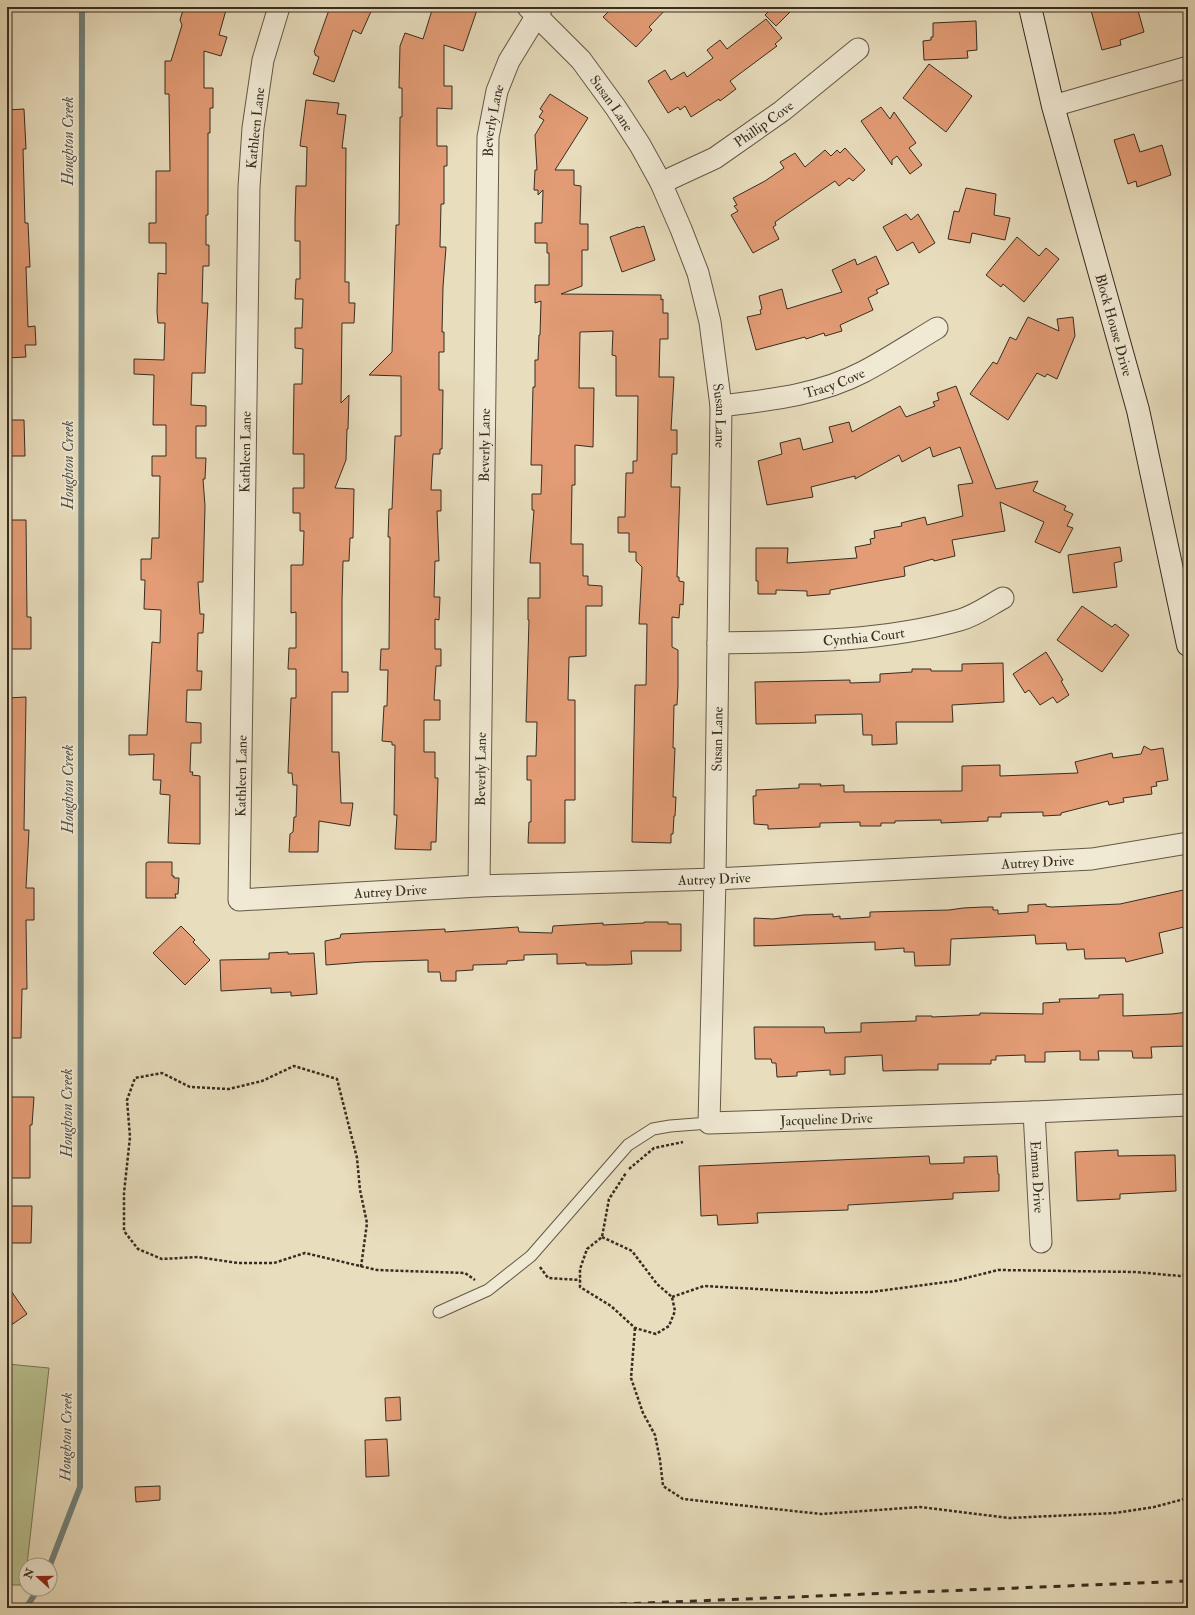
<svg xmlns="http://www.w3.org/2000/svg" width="1195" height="1615" font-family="'IM FELL Double Pica',serif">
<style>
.green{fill:#b8c08f;stroke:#787658}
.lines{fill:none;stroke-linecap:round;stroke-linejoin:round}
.stream{stroke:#71827b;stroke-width:6}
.building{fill:#e39c75;stroke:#372d20}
.lane-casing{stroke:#635947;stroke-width:13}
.street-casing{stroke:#635947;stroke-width:23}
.secondary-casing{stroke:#372d20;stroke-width:24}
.path{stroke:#372d20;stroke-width:2.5;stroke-dasharray:3 2;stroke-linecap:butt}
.lane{stroke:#f0e9d4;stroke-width:11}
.street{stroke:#f0e9d4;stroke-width:21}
.secondary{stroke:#f0e9d4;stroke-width:22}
.rail{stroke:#372d20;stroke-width:3;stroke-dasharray:7 7;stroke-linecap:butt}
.labels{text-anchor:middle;stroke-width:3.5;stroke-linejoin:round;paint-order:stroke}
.street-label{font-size:14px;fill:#372d20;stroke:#f0e9d4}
.water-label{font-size:15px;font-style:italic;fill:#4f5046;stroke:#f0e9d4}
</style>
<rect width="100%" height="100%" fill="#e8ddbd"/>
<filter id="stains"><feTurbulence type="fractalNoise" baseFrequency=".005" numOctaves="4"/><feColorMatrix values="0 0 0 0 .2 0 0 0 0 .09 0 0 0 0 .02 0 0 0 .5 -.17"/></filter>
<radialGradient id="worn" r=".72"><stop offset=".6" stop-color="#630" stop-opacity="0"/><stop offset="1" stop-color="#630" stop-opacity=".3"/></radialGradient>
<path class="green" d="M7,1364L49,1368L27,1565H26L25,1585H7Z"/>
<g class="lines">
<g class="stream">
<path d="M50,1565L80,1487L82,7"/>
<path d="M26,1608L38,1589"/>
</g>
</g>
<g class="building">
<path d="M184,7H218L226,10L219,35L227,37L221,56L204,51V88H213V108H210V133H208V215H206V245H209V266H203L202,303H208L207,322L205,373H192L191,405L206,406V426H196V458H206L205,479H203L205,506L203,582H198L200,614H204L203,633H198L197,671H202L201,690H187L186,722L201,723V743H191L190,772H193L192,775L200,776V844L168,843L170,795L160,794L161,780H153L154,754L129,755V735H147L152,642L160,643L161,610L144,609L145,580H141V559H151L152,538H159L160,476H152V456H166V425H153L154,375L134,374V359L164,360L165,323H158L157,312L158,273L166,274V243H149V223H156V171H170L169,94H165V61H171L182,25L180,20Z"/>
<path d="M330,7H373L361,34L353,30L334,82L313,74L319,57L315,55V53L314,52Z"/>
<path d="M433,7H478L463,51L444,45V86H452V109L437,108V146H447V166H444V204H441L440,247H446L443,287L442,332H444V352H439V390H443L442,449H440V454H433L431,490H441V511H437L439,561H435L434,597H440L439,620L435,619V649H441V666H436L434,700H440V720H424V752H435V778H438L436,842H431V850L395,849L397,815H394L395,745H392V742L382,741L384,706H387L388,670H380L381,649H389L390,537H388L389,509H392L395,436H401V376L369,375L392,352L396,225H399L400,117H402V88H399L400,46L405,33L423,39Z"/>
<path d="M613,7H668L649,27L652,30L636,47L603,17Z"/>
<path d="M773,7H795L776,26L765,15Z"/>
<path d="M1090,7H1137L1144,32L1120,40L1121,45L1102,50Z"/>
<path d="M766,19L782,38L775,44L777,46L730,81L736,89L720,101L719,99L691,117L685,106L680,110L678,107L668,113L648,81L665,70L671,80L684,72L687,77L713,58L707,50L720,40L727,49Z"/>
<path d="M976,21L977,50L967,51L968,58L924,60L923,41L931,40V37H933V23Z"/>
<path d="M929,64L972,96L946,132L903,98Z"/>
<path d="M550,94L588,118L555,170H574V185L581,186L580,224H588V250H582V286L561,294L661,295V300L663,299V313H668V339H660L659,377H674L671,430H677V454H672L671,487H680L677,577H679V581L684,582L683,605L680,604L679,618L672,617V647L678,650V686L677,705H674L673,748H675L673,797H676L675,816H674L673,834H671V843L632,842L635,685H646L647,624H639L642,567L636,561V552H629V533H618V517H625L626,473H633V461H637L638,396H616V356L612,355L613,331L580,332L579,388H594L593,447L575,445V485H572L571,544H583V576H588V585L602,586V606H586V656L569,657L568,700H575V800H565V843H528L529,822H531V780H527V756H536L537,722H526L529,620H528V598H540V563H530L534,510H532V494H541L542,465H531L533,387H535V360H538L539,335H540L541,301L535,303V285H549V253H547V243H535V223H542L543,190L538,195V190H534L535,170H537L535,135L544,120L539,117L543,111L540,109Z"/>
<path d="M306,100L339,103L337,114L346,115L342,148H346L345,282H349V303H355L354,323H342L341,403L349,395L348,429H347L346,460L335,488L354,489L353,538H350L349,561H343L342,601V672H348V692H332V752H339L341,803H353L350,826L319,821L318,852H289L290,834L293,832L294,817H296L297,785H293L292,773H288L291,698H296V669H288L289,648H296V612L291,613V565H303L304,531H300V513H293V488H304V454H293L294,384H302L303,349L295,348V328H302L303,299H295L296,279H300V241H295V220L296,186H306L307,147L300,146Z"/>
<path d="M881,107L890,119L894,112L916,143L909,148L922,165L910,174L897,156L892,160V165L861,121Z"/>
<path d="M24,109L26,149H23L25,223H28L30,267H26L28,327L35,326L36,345H25L26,357L7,358V110Z"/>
<path d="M1134,134L1140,152L1162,145L1171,175L1137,187L1136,181L1128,184L1114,140Z"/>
<path d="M845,148L865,170L853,181L849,178L839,186L835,181L775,222L776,225L773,227L779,239L753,253L731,215L738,211L734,206L737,205L733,198L765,181L784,168L780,162L795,153L805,167L825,150L831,156L837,150L840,153Z"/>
<path d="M966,188L996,194L994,215L1010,218L1005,240L972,233L970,243L948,239L954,211L959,212Z"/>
<path d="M906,214L911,220L918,214L935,243L919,253L913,242L897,251L883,227Z"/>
<path d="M644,226L655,260L622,272L610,237L638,227V228Z"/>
<path d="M1017,237L1039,256L1046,248L1059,259L1024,302L1003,284L1001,287L986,275Z"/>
<path d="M876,256L889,284L876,290L878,293L868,298L873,310L840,325L842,331L825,336L824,333L806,339L805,337L756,350L747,317L761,314L760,310L762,309L759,296L782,289L787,309L842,292L832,270L855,259L857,265Z"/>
<path d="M1028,317L1059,331L1057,319L1073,317L1075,336L1057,379L1047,374L1045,377L1037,373L1008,420L970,394L993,362L997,364L1010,337L1016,340Z"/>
<path d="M956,386L996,489L1038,481L1033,491L1066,506L1064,510L1073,514L1067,526L1073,528L1060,553L1035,542L1044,522L1000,502L1005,531L952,540L955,556L934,561L933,559L904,567L905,576L830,590V594L807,596V591L776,590V594H758V581H756V548H788L787,563L857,558L855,547L871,544L870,539L875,538L874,531L902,526L901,523L925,517L927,525L963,516L958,485L973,483L960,447L933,457L930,447L902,462L899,455L855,479V476L811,487L813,497L767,505L758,461L782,454L780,443L800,438L803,450L833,442L829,427L849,422L852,432L900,406L906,417L935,406L933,402L939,400L937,393Z"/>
<path d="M7,420H24L25,456H7Z"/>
<path d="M7,520H26L27,617H31V649H7Z"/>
<path d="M1120,547L1122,561L1114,563L1117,587L1073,593L1068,555Z"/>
<path d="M1082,606L1112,627L1115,624L1129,635L1102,672L1057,640Z"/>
<path d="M1046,652L1063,680L1061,681L1069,695L1057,703L1053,697L1040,705L1029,690L1025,693L1013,674Z"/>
<path d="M1003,663L1004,702L952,705L953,722H896L897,744L872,745V735H863L862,714L815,715L816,723L756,724L755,682L850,680V683L880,682V674L912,672V669H931V671H962V664Z"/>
<path d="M26,697L24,830H29L26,888H34V920H26L27,989H22L21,1038H7V698Z"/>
<path d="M1144,746L1151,750L1163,748L1168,780L1156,782L1157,786L1151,787L1152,794L1123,798L1124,802L1109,805L1108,801L1061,813V815L1043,816V812L1001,813V817H988V821L941,823V820L895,821V823H881V826H860V822L820,823V827L768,829V825L754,824L753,796H756V790L799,788V784H821L820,786L844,785V792L962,791V766L1000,765V776L1078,773L1075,762L1112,753L1113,758L1141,754Z"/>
<path d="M148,862H172V876H174V878H179L178,894H175L176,898H146V863Z"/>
<path d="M1188,889V926L1159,933L1163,953L1126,962L1125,958L1085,959L1084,949L1067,950L1066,943L1036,944L1035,935L951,939L950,965L915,966L914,952H904V948L875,950V942L754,946V918L773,919L803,915L833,914V917L840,916V919L856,918L870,917V912L949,910L963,908L984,907H993V910H998V914L1028,912V905L1046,904V906L1051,907L1120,904Z"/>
<path d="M644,922H668V924H681V951H631L632,964L607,965H586V963L557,964V954L524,955V960L507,961V964L473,965V970L456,971V981H441L440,972H428V960L363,962L326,965L325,941L340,938L341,934L445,929V932L518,927L519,932L552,933L553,926L603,923V925L644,923Z"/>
<path d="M181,926L195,940L193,942L210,960L185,985L153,953Z"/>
<path d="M288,952V954L314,953L317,994L291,996V992L271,993V988L221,991L220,960L269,959V953Z"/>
<path d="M1123,994V1016L1172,1014L1188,1012V1046L1151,1047L1152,1058H1133L1132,1051H1098L1099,1060H1080V1051L1045,1052V1062H1025V1055L996,1056V1060H991V1064H938V1070H918L883,1071L882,1055L845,1057V1074L830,1075V1070L797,1072V1076L777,1077L776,1063H772L771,1059H755L754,1027H824L825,1033L861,1032V1023L916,1021V1016H932V1017L980,1015V1013L1043,1014V1003L1060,1002L1059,999L1099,998V995Z"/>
<path d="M7,1097H34L32,1125H30V1178H7Z"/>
<path d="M1118,1150V1156L1175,1155L1176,1191L1120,1194V1199L1077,1201L1075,1152Z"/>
<path d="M929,1156L930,1164L964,1163V1157L997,1156L998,1174H999V1191L953,1193V1199L848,1205V1210L757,1213L758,1223L718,1225L717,1215L701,1216L699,1166Z"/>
<path d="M7,1206H32L31,1243H7Z"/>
<path d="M7,1285L27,1314L7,1328Z"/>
<path d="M400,1397L401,1420L386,1421L385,1398Z"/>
<path d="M387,1439L389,1476L366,1477L365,1440Z"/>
<path d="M160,1486V1500L136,1502L135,1487Z"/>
</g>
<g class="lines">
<defs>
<path id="lane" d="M439,1312L488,1290L531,1256L628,1145L653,1129L670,1126L709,1123"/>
<g id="street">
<path id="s1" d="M279,7L263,60L253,128L249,187L239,900L479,886L715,879L1092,859L1188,843"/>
<path id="s2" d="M528,7L581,60L616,108L640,145L661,183L681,229L698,273L710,322L721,406L715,879L709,1123L1034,1112L1188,1105"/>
<path d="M1053,106L1188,67"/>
<path id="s3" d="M661,183L715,158L782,111L858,49"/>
<path id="s4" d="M721,406C769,400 819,395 863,372C888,359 912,343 937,328"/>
<path id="s5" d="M718,643C798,642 882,642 960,620C975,616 990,605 1003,598"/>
<path id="s6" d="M479,886L488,137L497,91L509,61L542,7"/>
<path id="s7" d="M1034,1112L1041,1242"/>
</g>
<g id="secondary">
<path id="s8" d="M1030,7L1053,106L1138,410L1188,645"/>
</g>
</defs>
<use href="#lane" class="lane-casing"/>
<use href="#street" class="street-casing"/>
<use href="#secondary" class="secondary-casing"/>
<g class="path">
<path d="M629,1169L654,1148L683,1142"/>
<path d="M602,1237L632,1251L657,1284L672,1297L675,1311L669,1326L656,1334L635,1328L611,1306L580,1287V1269L587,1249L602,1237L609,1199L626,1173"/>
<path d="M361,1267L367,1223L360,1190L357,1158L337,1079L294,1066L262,1081L229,1089L190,1087L162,1073L135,1078L127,1100L130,1137L124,1193V1231L138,1249L162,1259L198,1257L238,1263H274L305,1253L377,1270L465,1273L475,1280"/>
<path d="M540,1267L548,1278L580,1280"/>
<path d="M672,1297L704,1286L828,1293L871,1292L954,1281L998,1270L1136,1272L1180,1276L1188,1274"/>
<path d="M635,1328L631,1378L643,1413L655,1435L660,1460L663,1486L683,1499L821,1514L920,1507L1009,1518L1115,1513L1154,1507L1188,1498"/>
</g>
<use href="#lane" class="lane"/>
<use href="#street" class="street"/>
<use href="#secondary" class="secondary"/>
<path class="rail" d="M522,1608L1188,1581"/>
</g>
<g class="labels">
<g class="street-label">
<text dy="5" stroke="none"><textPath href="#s2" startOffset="128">Susan Lane</textPath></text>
<text dy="5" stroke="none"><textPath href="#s6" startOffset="766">Beverly Lane</textPath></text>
<text dy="5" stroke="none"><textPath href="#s3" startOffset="119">Phillip Cove</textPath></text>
<text transform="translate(255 128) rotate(-84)" y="5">Kathleen Lane</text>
<text dy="5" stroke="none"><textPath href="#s8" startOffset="329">Block House Drive</textPath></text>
<text dy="5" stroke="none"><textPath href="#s4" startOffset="116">Tracy Cove</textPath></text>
<text dy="5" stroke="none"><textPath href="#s2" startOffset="464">Susan Lane</textPath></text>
<text dy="5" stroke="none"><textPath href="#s6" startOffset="441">Beverly Lane</textPath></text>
<text transform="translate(245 452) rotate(-89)" y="5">Kathleen Lane</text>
<text dy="5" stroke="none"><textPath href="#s5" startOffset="146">Cynthia Court</textPath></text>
<text transform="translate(717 739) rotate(-89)" y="5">Susan Lane</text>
<text dy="5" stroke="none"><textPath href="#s6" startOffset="117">Beverly Lane</textPath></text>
<text transform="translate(241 776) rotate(-89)" y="5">Kathleen Lane</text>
<text dy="5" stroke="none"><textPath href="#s1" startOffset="1696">Autrey Drive</textPath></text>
<text dy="5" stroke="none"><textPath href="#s1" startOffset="1372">Autrey Drive</textPath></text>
<text dy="5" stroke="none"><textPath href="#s1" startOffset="1048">Autrey Drive</textPath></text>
<text dy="5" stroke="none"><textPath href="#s2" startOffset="1289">Jacqueline Drive</textPath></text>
<text dy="5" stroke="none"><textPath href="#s7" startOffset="65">Emma Drive</textPath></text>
</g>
<g class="water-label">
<text transform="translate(68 141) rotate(-90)" y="5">Houghton Creek</text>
<text transform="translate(68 465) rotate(-90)" y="5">Houghton Creek</text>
<text transform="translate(68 789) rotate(-90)" y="5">Houghton Creek</text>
<text transform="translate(67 1113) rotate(-90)" y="5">Houghton Creek</text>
<text transform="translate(66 1437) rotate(-89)" y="5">Houghton Creek</text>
</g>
</g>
<rect width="1195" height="1615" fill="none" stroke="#e8ddbd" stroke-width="24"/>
<rect x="8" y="8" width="1179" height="1599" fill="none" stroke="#372d20" stroke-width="2"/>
<rect x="12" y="12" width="1171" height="1591" fill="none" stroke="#372d20"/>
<g transform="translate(38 1577) rotate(291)"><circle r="19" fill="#f0e9d4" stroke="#a69e8c"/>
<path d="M0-3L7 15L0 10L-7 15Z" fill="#8f2418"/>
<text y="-6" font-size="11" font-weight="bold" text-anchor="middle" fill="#372d20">N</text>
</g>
<rect width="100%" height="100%" filter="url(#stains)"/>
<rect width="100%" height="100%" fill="url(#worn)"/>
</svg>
